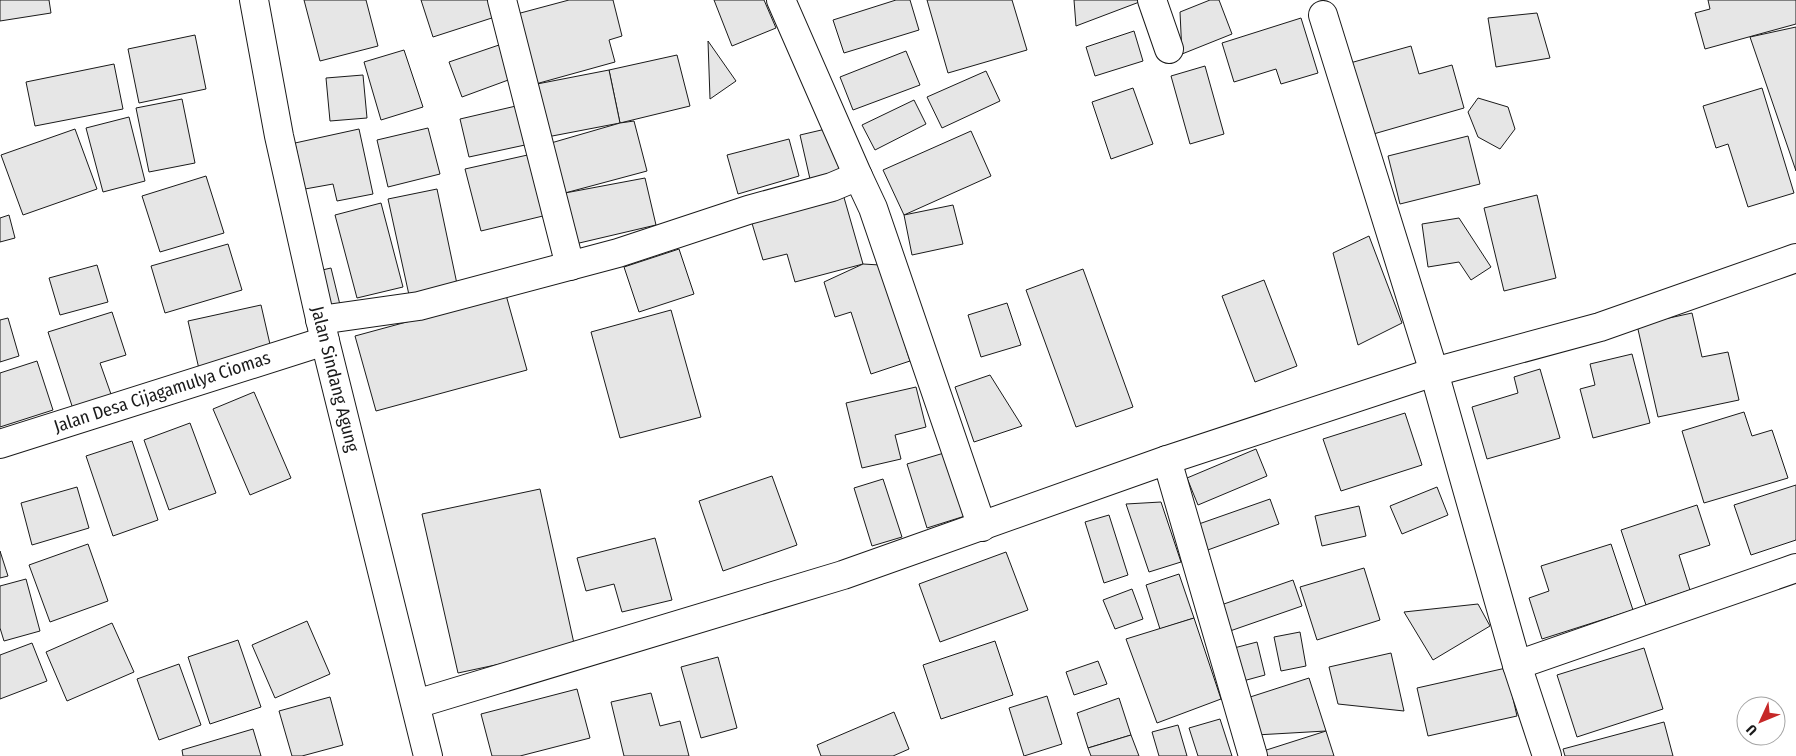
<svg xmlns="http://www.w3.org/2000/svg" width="1796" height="756" font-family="'Fira Sans Condensed',sans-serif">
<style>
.building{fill:#e6e6e6;stroke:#1a1a1a}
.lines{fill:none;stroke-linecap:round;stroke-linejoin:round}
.street-casing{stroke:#1a1a1a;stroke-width:30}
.primary-casing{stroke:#1a1a1a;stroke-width:30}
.street{stroke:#fff;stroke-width:28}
.primary{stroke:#fff;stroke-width:28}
.labels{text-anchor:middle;stroke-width:4;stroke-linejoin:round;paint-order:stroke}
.street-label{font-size:18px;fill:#1a1a1a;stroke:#fff}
</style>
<rect width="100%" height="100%" fill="#fff"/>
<g class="building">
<path d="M0,0H49L51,13L0,21Z"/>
<path d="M304,0H366L378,46L320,61Z"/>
<path d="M421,0H493L498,16L433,37Z"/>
<path d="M569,0H613L622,36L609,40L615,62L532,85L513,15Z"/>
<path d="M714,0H764L776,28L732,46Z"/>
<path d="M896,0H910L919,30L844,53L833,20Z"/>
<path d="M927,0H1012L1027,50L948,73Z"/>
<path d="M1074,0H1141L1142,1L1076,26Z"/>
<path d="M1210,0H1219L1232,34L1182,54L1180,12Z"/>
<path d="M1708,0H1796V24L1705,49L1695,13L1710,9Z"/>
<path d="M1537,13L1550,58L1496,67L1488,18Z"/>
<path d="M1301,18L1318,73L1281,84L1276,69L1234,82L1222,43Z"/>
<path d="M1796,27V171L1750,37Z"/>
<path d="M1134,31L1143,61L1095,76L1086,47Z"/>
<path d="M195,35L206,89L139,103L128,49Z"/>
<path d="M708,41L736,81L710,99Z"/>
<path d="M499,45L511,79L462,97L449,62Z"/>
<path d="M1411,46L1419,74L1452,65L1464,108L1370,135L1350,63Z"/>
<path d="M404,50L423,107L381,120L364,62Z"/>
<path d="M906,51L920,85L853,110L840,77Z"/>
<path d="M677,55L690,106L620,123L609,70Z"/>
<path d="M114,64L123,109L35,126L26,82Z"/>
<path d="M1205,66L1224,134L1190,144L1171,76Z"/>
<path d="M609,70L620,123L547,137L537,84Z"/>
<path d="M986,71L1000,101L942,128L927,97Z"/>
<path d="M363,75L367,118L330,121L326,78Z"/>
<path d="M1133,88L1153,144L1111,159L1092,102Z"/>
<path d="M1762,88L1794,193L1748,207L1728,144L1716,148L1703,106Z"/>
<path d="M1478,98L1508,107L1515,129L1500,149L1478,137L1468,112Z"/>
<path d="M182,99L195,163L149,172L136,108Z"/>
<path d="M914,100L926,124L875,150L862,125Z"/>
<path d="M516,106L525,145L469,157L460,119Z"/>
<path d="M129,117L145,181L103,192L86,128Z"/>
<path d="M634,121L647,171L565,193L551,143L620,123Z"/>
<path d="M428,128L440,174L388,187L377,140Z"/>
<path d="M830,128L840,172L810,179L800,135Z"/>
<path d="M75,129L97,189L23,215L1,155Z"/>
<path d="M359,129L373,194L337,201L333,184L305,189L295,143Z"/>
<path d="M971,131L991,176L904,215L883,170Z"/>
<path d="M1468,136L1480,184L1400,204L1388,156Z"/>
<path d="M789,139L799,176L738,194L727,155Z"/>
<path d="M532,154L547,215L481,231L465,169Z"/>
<path d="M206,176L224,233L160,252L142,196Z"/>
<path d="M645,178L656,225L575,244L565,193Z"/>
<path d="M437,189L457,284L409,295L388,199Z"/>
<path d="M843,194L863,264L795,282L787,254L763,260L748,210Z"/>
<path d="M1537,195L1556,278L1504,291L1484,208Z"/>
<path d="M381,203L403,287L357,298L335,215Z"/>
<path d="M953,205L963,244L912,255L904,215Z"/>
<path d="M9,215L15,238L0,242V218Z"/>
<path d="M1459,218L1491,267L1471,280L1459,262L1428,267L1422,224Z"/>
<path d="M1369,236L1402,323L1358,345L1333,253Z"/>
<path d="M228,244L242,290L165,313L151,266Z"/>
<path d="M679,249L694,294L639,312L624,267Z"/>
<path d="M863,264L880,265L910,361L871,374L851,312L835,317L824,282Z"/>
<path d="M97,265L108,302L60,315L49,278Z"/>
<path d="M331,268L341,309L319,314L309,273Z"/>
<path d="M1083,269L1133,407L1076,427L1026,290Z"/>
<path d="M1264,280L1297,366L1255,382L1222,296Z"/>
<path d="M506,295L527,370L376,411L355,336Z"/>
<path d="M1007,303L1021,345L981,357L968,315Z"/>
<path d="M261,305L272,353L199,369L188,321Z"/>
<path d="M671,310L701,417L620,438L591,332Z"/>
<path d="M112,312L126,355L100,363L112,397L73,409L48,332Z"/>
<path d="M1692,313L1702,357L1728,352L1739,400L1658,417L1637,325Z"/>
<path d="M8,318L19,356L0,362V320Z"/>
<path d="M1632,354L1650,423L1593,438L1580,389L1595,385L1590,364Z"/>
<path d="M37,361L53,410L0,427V373Z"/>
<path d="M1540,369L1560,438L1487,459L1472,407L1518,393L1514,377Z"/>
<path d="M990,375L1022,426L974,442L955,387Z"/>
<path d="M916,387L926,427L895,435L901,459L862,468L846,403Z"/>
<path d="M254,392L291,478L250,495L213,409Z"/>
<path d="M1744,412L1752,436L1772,430L1788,478L1704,503L1682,431Z"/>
<path d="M1405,413L1422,465L1341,491L1323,439Z"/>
<path d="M190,423L216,493L169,510L144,440Z"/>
<path d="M132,441L158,520L113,536L86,456Z"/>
<path d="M1256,449L1267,476L1198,505L1187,478Z"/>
<path d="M944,453L965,516L927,528L907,464Z"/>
<path d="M772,476L797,545L723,571L699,501Z"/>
<path d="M883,479L902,537L872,546L854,488Z"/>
<path d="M1796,485V540L1751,555L1734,505Z"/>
<path d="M77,487L89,528L32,545L21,503Z"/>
<path d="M1437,487L1448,515L1402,534L1390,506Z"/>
<path d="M540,489L575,648L458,673L422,514Z"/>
<path d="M1270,499L1279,524L1205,551L1196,525Z"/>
<path d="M1161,502L1181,562L1149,572L1126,504Z"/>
<path d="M1697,505L1710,545L1679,555L1690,590L1646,605L1621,530Z"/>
<path d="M1359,506L1366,536L1322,546L1315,516Z"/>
<path d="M1109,515L1128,575L1104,583L1085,522Z"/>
<path d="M655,538L672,600L622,612L614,584L586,591L577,558Z"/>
<path d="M88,544L108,601L50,622L29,565Z"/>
<path d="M1611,544L1633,610L1542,639L1529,598L1549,591L1541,566Z"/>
<path d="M0,551L8,576L0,578Z"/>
<path d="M1006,552L1028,610L940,642L919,584Z"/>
<path d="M1364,568L1380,620L1317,640L1300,587Z"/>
<path d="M1179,574L1194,618L1160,629L1146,585Z"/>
<path d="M26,579L40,631L4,641L0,628V586Z"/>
<path d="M1293,580L1302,606L1230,631L1221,605Z"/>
<path d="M1132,589L1143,619L1115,629L1103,600Z"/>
<path d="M1478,604L1490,626L1433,660L1404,612Z"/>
<path d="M1194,618L1221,699L1157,723L1126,639Z"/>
<path d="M307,621L330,674L275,698L252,645Z"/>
<path d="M112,623L134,672L67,701L46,652Z"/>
<path d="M1300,632L1306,666L1281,671L1274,637Z"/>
<path d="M238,640L261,707L210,724L188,657Z"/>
<path d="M995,641L1013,695L941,719L923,665Z"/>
<path d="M1257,642L1265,675L1243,681L1234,648Z"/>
<path d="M32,643L47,681L0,699V655Z"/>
<path d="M1644,648L1663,709L1577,737L1557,675Z"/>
<path d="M1391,653L1404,711L1338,704L1329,667Z"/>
<path d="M718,657L737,728L701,738L681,667Z"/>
<path d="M1098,661L1107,684L1074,695L1066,672Z"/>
<path d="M179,664L201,725L159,740L137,679Z"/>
<path d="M1506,668L1517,716L1428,736L1417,688Z"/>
<path d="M1309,678L1326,731L1256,735L1244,699Z"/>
<path d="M577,689L590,738L520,756H492L481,714Z"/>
<path d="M651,693L660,726L680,721L689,756H624L611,702Z"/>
<path d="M1047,696L1062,744L1024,756L1009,708Z"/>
<path d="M330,697L343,745L302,756H292L279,711Z"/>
<path d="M1119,698L1131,735L1088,748L1077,713Z"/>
<path d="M894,712L909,749L893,756H821L817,745Z"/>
<path d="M1220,719L1232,756H1198L1189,728Z"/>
<path d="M1664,722L1673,756H1565L1563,749Z"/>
<path d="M1178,725L1187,756H1159L1152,732Z"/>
<path d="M253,729L261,756H183L182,750Z"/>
<path d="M1326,731L1334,756H1258L1257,753Z"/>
<path d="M1131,735L1139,756H1091L1088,748Z"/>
</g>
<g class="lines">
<defs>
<g id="street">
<path d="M502,0L570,266"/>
<path d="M781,0L858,176"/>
<path d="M1152,0L1169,49"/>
<path d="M1323,15L1434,372L1517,665L1547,756"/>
<path d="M320,320L419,306L618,253L748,210L832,187L858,176L873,208L982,527"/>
<path d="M0,444L325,341"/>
<path d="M1167,460L1253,756"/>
<path d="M1517,665L1796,568"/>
<path d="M416,704L843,575L1167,460L1434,372L1600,327L1796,258"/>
</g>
<path id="primary" d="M254,0L279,136L325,341L428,756"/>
</defs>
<use href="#street" class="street-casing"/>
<use href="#primary" class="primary-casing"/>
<use href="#street" class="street"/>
<use href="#primary" class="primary"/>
</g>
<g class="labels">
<g class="street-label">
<text transform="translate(335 379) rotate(76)" y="6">Jalan Sindang Agung</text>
<text transform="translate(162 392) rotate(-18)" y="6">Jalan Desa Cijagamulya Ciomas</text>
</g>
</g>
<g transform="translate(1761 721) rotate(226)"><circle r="24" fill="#ffffff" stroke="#a3a3a3"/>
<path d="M0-4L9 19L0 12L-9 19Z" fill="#c62828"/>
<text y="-8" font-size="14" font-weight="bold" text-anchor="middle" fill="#1a1a1a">U</text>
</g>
</svg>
